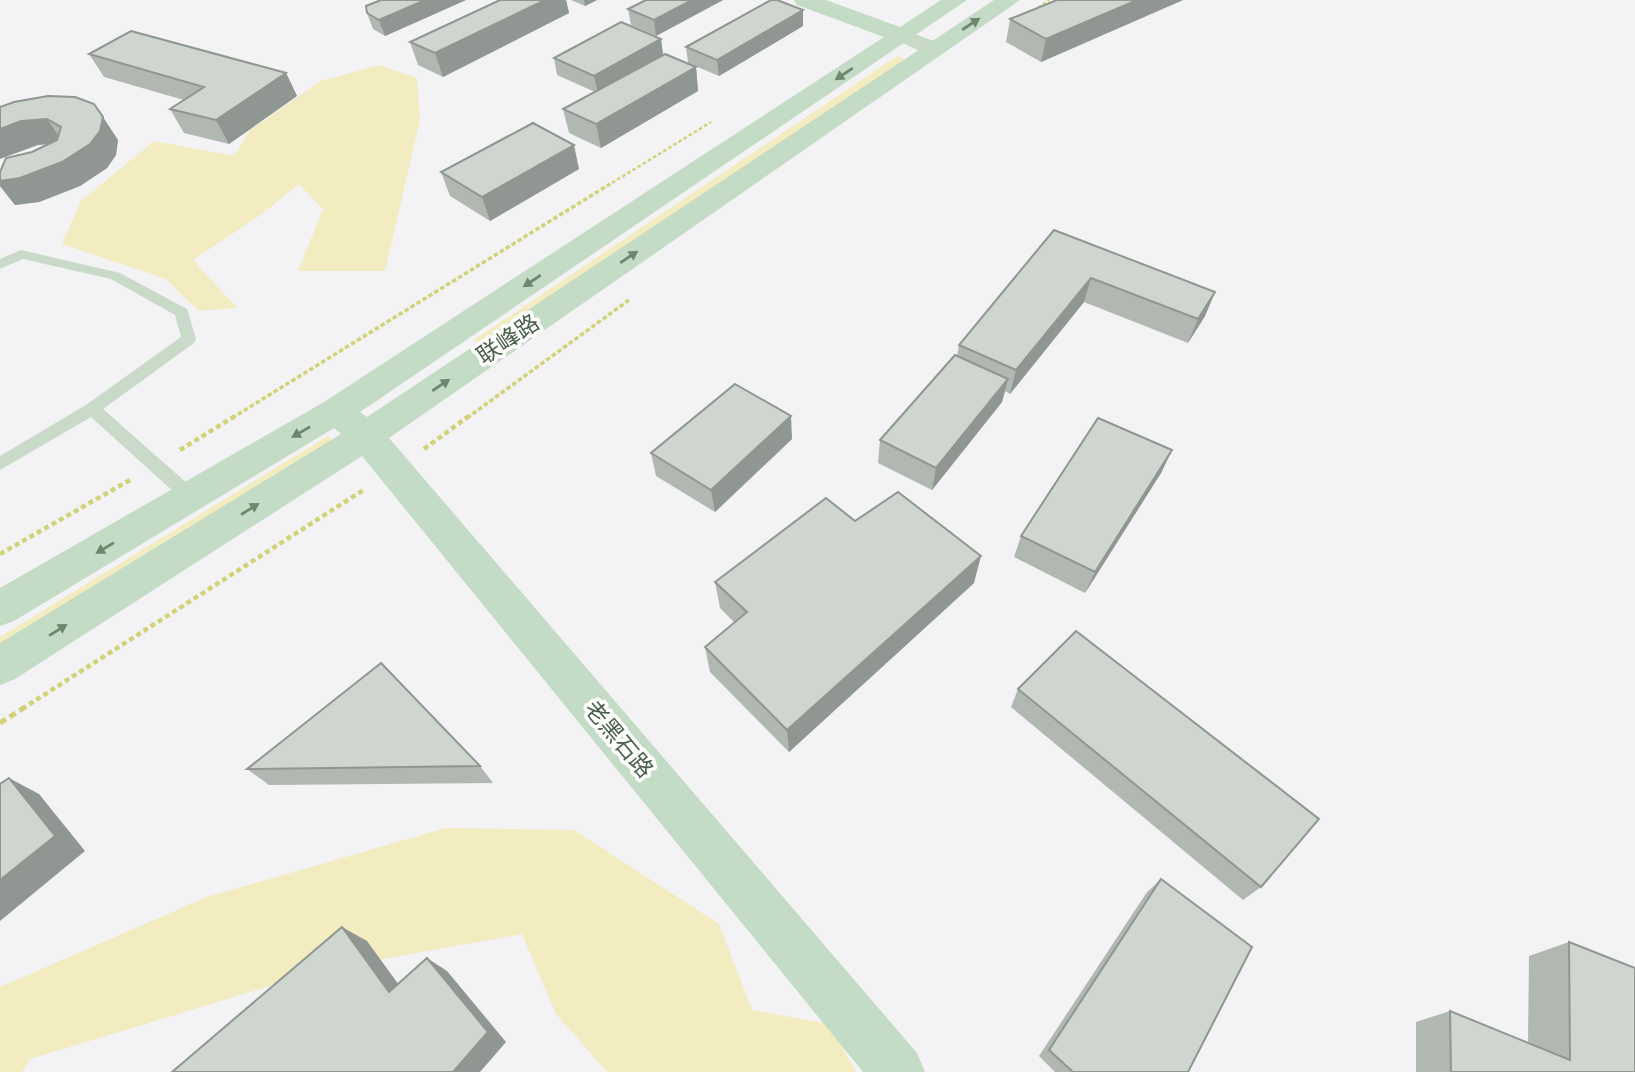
<svg xmlns="http://www.w3.org/2000/svg" width="1635" height="1072" font-family="Cabin,'Noto Sans SC',sans-serif">
<style>
.green{fill:#f2ecc0}
.lines{fill:none;stroke-linecap:round;stroke-linejoin:round}
.path-far3{stroke:#d2d276;stroke-width:2.5;stroke-dasharray:3.5 2.5;stroke-linecap:butt}
.path-far2{stroke:#d2d276;stroke-width:3.5;stroke-dasharray:4.5 2.5;stroke-linecap:butt}
.path-far1{stroke:#d2d276;stroke-width:4.5;stroke-dasharray:5 3.5;stroke-linecap:butt}
.path{stroke:#d2d276;stroke-width:5;stroke-dasharray:7 4.5;stroke-linecap:butt}
.lane{fill:#c9dac9;fill-rule:evenodd}
.street{fill:#c9dac9;fill-rule:evenodd}
.secondary{fill:#c4dbc5;fill-rule:evenodd}
.wall{fill:#b1b8b2}
.shaded-wall{fill:#909691}
.building{fill:#ced6cf;stroke:#909691;stroke-width:2}
.oneway{fill:#6e866e}
.labels{text-anchor:middle;stroke-width:7;stroke-linejoin:round;paint-order:stroke}
.street-label{font-size:23px;fill:#496149;stroke:#fff}
</style>
<rect width="100%" height="100%" fill="#f3f2f4"/>
<g class="green">
<path d="M897,56L907,60L484,348L474,340Z"/>
<path d="M379,65L417,78L420,120L385,271H298L323,209L299,184L262,214L193,260L237,308L198,311L166,279L62,244L81,201L154,141L234,156L249,131L321,81Z"/>
<path d="M328,436L337,444L0,653V637Z"/>
<path d="M446,828L574,830L719,924L752,1010L829,1024L856,1072H607L556,1014L522,934L323,970L30,1059L22,1072H0V987L207,897Z"/>
</g>
<g class="lines">
<g class="path-far3">
<path d="M1038,8L1049,0"/>
<path d="M607,186L711,122"/>
</g>
<g class="path-far2">
<path d="M232,418L610,184"/>
<path d="M467,418L629,300"/>
</g>
<g class="path-far1">
<path d="M424,449L469,416"/>
<path d="M180,450L235,416"/>
<path d="M0,554L130,480"/>
<path d="M22,709L365,489"/>
</g>
<path class="path" d="M0,723L25,707"/>
<path class="lane" d="M21,250L120,273L187,309L196,339L194,343L103,409L197,492L199,497L197,502H185L91,417L0,470V456L86,405L181,337L175,315L111,279L23,259L0,269V259Z"/>
<path class="street" d="M901,29L942,44L945,49L942,54H926L894,39L890,35L894,31Z"/>
<path class="secondary" d="M794,0H826L900,27L941,0H967L360,412L367,417L994,0H1020L389,438L917,1053L925,1072H863L362,456L15,679L0,685V643L341,434L334,428L14,621L0,626V588L324,402L884,37L797,5Z"/>
</g>
<g class="wall">
<path d="M381,0H466L385,36L373,29L367,13Z"/>
<path d="M500,0H566L569,13L443,77L418,65L410,42Z"/>
<path d="M571,0H597L585,6Z"/>
<path d="M646,0H723L656,36L631,25L628,9Z"/>
<path d="M1057,0H1183L1041,62L1006,42L1010,19Z"/>
<path d="M803,26L719,76L688,63L686,47Z"/>
<path d="M661,39L663,55L696,67L698,91L601,148L569,133L563,109L595,92L557,75L554,58Z"/>
<path d="M89,54L286,73L297,96L229,144L184,133L170,109L184,100L104,77Z"/>
<path d="M14,102L118,140L116,155L107,168L80,186L39,202L15,205L0,186V172L32,152L50,144L38,145Z"/>
<path d="M579,169L490,221L450,196L441,172Z"/>
<path d="M1054,230L1215,292L1205,316L1188,343L1084,302L1010,394L1005,391L1002,402L932,490L878,463L880,440L957,356L959,345Z"/>
<path d="M792,439L715,512L656,476L651,453Z"/>
<path d="M1172,450L1161,473L1085,593L1014,557L1021,536Z"/>
<path d="M855,521L974,583L789,752L710,672L705,647L735,623L720,608L715,582Z"/>
<path d="M1018,689L1261,887L1243,900L1011,707Z"/>
<path d="M480,766L493,783L269,785L247,769Z"/>
<path d="M1161,879L1188,1072H1055L1039,1056L1147,892Z"/>
<path d="M1569,942L1635,1072H1416V1022L1450,1011L1528,1043L1529,956Z"/>
</g>
<g class="shaded-wall">
<path d="M425,0H466L385,36L379,20Z"/>
<path d="M545,0H566L569,13L443,77L435,53Z"/>
<path d="M584,0H597L585,6Z"/>
<path d="M692,0H723L656,36L654,20Z"/>
<path d="M1137,0H1183L1041,62L1046,39Z"/>
<path d="M803,10V26L719,76L717,60Z"/>
<path d="M661,39L663,55L598,93L594,76Z"/>
<path d="M696,67L698,91L601,148L596,124Z"/>
<path d="M286,73L297,96L229,144L216,120Z"/>
<path d="M103,117L118,140L116,155L107,168L80,186L39,202L15,205L0,186V181Z"/>
<path d="M47,119L63,142L38,145L0,159V129L21,121Z"/>
<path d="M574,145L579,169L490,221L482,197Z"/>
<path d="M1091,278L1084,302L1010,394L1016,370Z"/>
<path d="M1215,292L1205,316L1188,343L1198,319Z"/>
<path d="M1008,379L1002,402L932,490L936,468Z"/>
<path d="M791,416L792,439L715,512L711,490Z"/>
<path d="M1172,450L1161,473L1085,593L1095,572Z"/>
<path d="M981,556L974,583L789,752L787,730Z"/>
<path d="M9,778L39,794L85,851L0,921V880Z"/>
<path d="M342,927L367,941L412,1003L389,992Z"/>
<path d="M427,958L447,971L506,1042L480,1072H453Z"/>
</g>
<g class="building">
<path d="M381,0H425L379,20L367,13L366,6Z"/>
<path d="M500,0H545L435,53L410,42Z"/>
<path d="M646,0H692L654,20L628,9Z"/>
<path d="M771,0H777L803,10L717,60L686,47Z"/>
<path d="M1057,0H1137L1046,39L1010,19Z"/>
<path d="M621,22L661,39L594,76L554,58Z"/>
<path d="M131,31L286,73L216,120L170,109L204,87L89,54Z"/>
<path d="M665,54L696,67L596,124L563,109Z"/>
<path d="M48,96L75,97L94,104L103,117L100,131L90,144L62,162L20,178L0,181V172L6,158L32,152L57,140L61,127L47,119L21,121L0,129V107L14,102Z"/>
<path d="M533,123L574,145L482,197L441,172Z"/>
<path d="M1054,230L1215,292L1198,319L1091,278L1016,370L959,345Z"/>
<path d="M955,355L1008,379L936,468L880,440Z"/>
<path d="M735,384L791,416L711,490L651,453Z"/>
<path d="M1098,418L1172,450L1095,572L1021,536Z"/>
<path d="M898,492L981,556L787,730L705,647L747,612L715,582L826,498L855,521Z"/>
<path d="M1076,631L1319,819L1261,887L1018,689Z"/>
<path d="M381,663L480,766L247,769Z"/>
<path d="M9,778L55,836L0,880V784Z"/>
<path d="M1161,879L1252,947L1188,1072H1073L1049,1050Z"/>
<path d="M342,927L389,992L427,958L488,1032L453,1072H172Z"/>
<path d="M1569,942L1635,968V1072H1451L1450,1011L1570,1060Z"/>
</g>
<defs><path id="oneway-solid" d="M-6-.8H1V-3.2L6.5 0L1 3.2V.8H-6Z" transform="scale(1.75)"/></defs>
<g class="oneway">
<use href="#oneway-solid" transform="translate(971 24) rotate(-33)"/>
<use href="#oneway-solid" transform="translate(844 74) rotate(146)"/>
<use href="#oneway-solid" transform="translate(629 257) rotate(-34)"/>
<use href="#oneway-solid" transform="translate(532 281) rotate(146)"/>
<use href="#oneway-solid" transform="translate(441 385) rotate(-34)"/>
<use href="#oneway-solid" transform="translate(301 432) rotate(150)"/>
<use href="#oneway-solid" transform="translate(250 509) rotate(-32)"/>
<use href="#oneway-solid" transform="translate(105 548) rotate(149)"/>
<use href="#oneway-solid" transform="translate(58 630) rotate(-32)"/>
</g>
<g class="labels">
<g class="street-label">
<text transform="translate(508 339) rotate(-34)" y="8">联峰路</text>
<text transform="translate(619 739) rotate(50)" y="8">老黑石路</text>
</g>
</g>
</svg>
